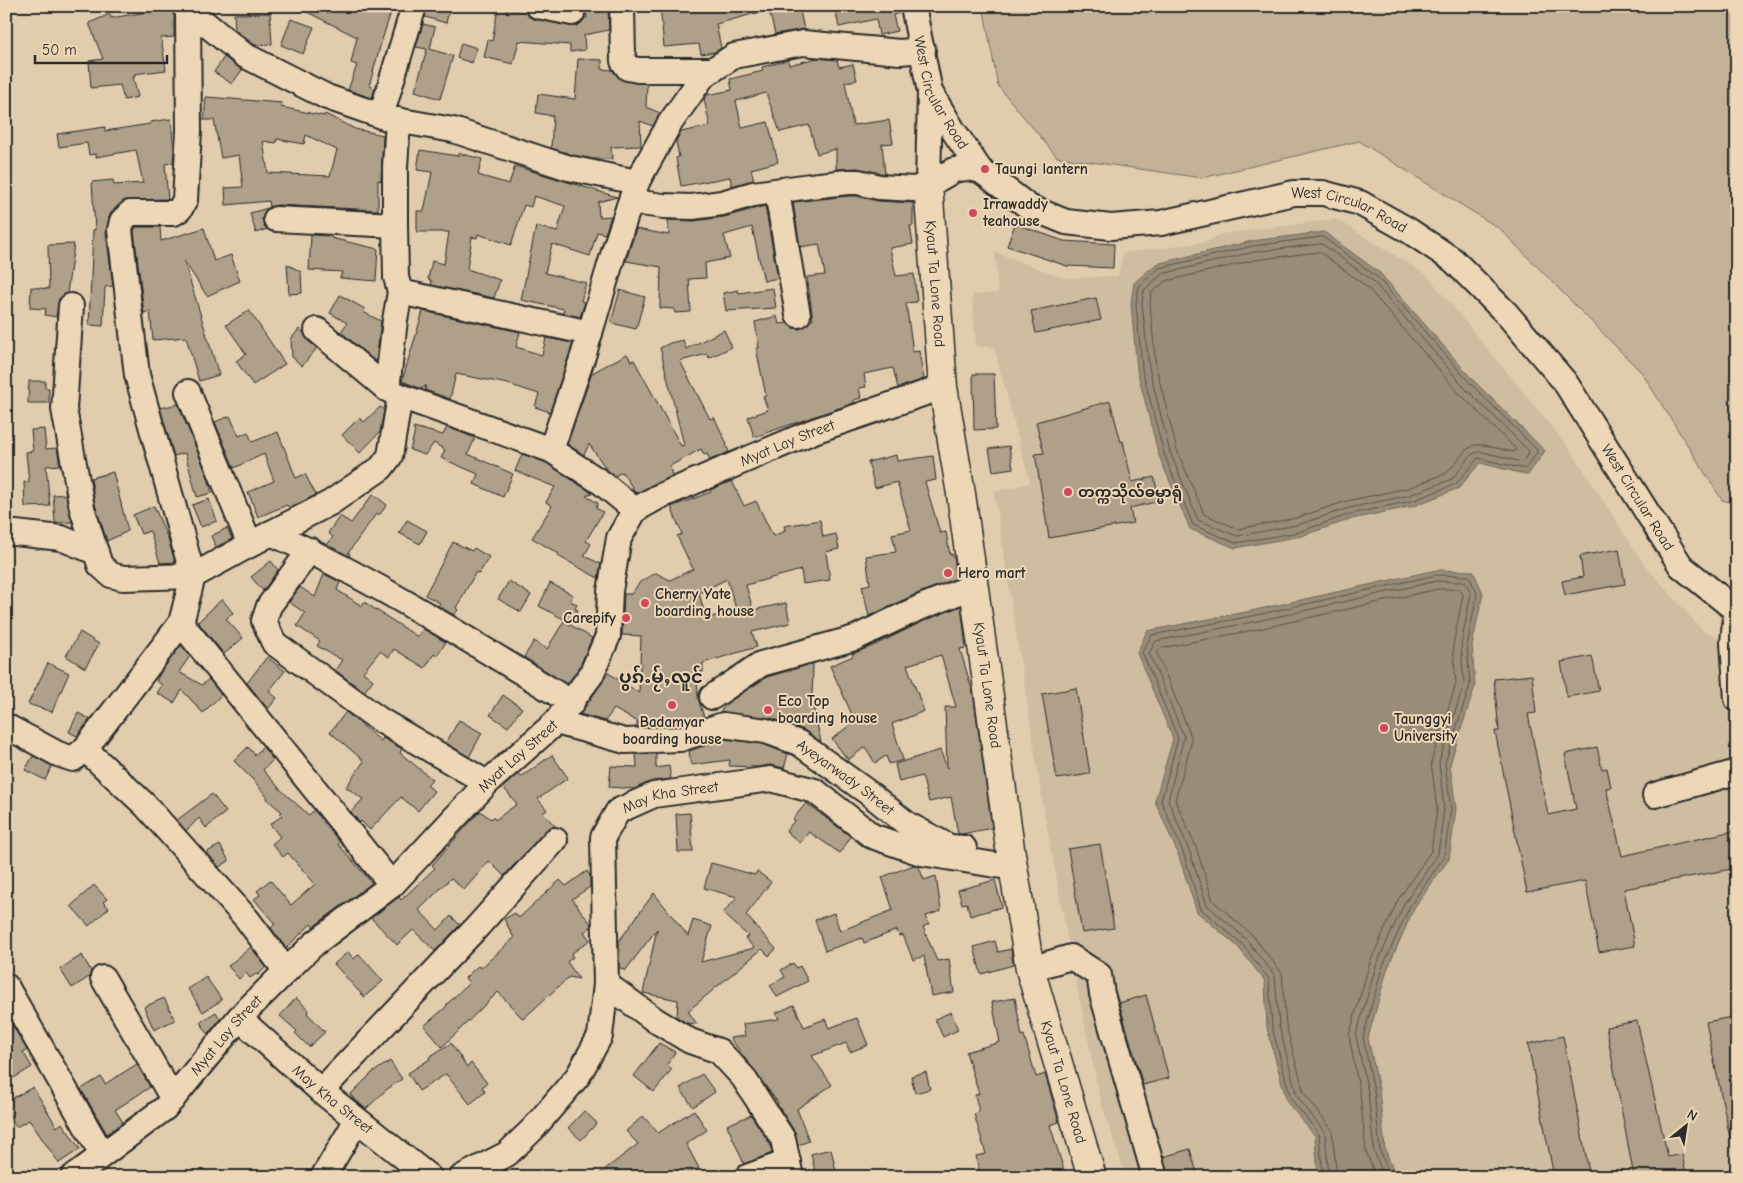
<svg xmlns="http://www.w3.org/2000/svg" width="1743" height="1183" font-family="'Comic Neue','Noto Sans Myanmar',sans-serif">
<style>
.built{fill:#cfbda1}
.green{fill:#c3b298;stroke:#776e62}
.water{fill:#998d79;stroke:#6d665a}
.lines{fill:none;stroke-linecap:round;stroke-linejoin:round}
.shore{stroke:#57524a;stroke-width:1}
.building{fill:#aea089;stroke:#2b2b2b;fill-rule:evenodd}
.minor-casing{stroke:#2b2b2b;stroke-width:28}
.major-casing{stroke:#2b2b2b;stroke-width:31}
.minor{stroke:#edd7b6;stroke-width:24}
.major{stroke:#edd7b6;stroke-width:28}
.poi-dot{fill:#d1495b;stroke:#edd7b6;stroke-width:2}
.labels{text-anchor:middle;stroke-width:4;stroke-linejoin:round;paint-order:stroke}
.street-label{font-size:15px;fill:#2b2b2b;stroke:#edd7b6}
.poi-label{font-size:15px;font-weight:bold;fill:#2b2b2b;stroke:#edd7b6;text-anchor:start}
.quarter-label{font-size:18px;font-weight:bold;fill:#2b2b2b;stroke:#edd7b6}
</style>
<rect width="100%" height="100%" fill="#e1cdae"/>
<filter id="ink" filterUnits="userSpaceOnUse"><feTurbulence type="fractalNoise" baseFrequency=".02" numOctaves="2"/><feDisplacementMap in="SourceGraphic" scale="10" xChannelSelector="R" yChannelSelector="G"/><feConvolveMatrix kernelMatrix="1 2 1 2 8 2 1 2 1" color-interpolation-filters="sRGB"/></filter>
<g filter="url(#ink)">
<path class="built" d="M1336,219L1427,275L1570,449L1644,564L1703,631L1737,644V1177H1126L1101,1103L1071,957L1044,811L994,492L1030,483L994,347L976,346L972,295L998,293L995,252L1064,278L1118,276L1123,253L1206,242L1221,234Z"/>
<path class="green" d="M983,6H1737V504L1722,500L1642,373L1500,229L1359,141L1202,178L1057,157L998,86Z"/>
<g class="water">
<path d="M1324,232L1380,273L1473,380L1545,451L1528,475L1480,463L1459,488L1414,506L1352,519L1301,536L1235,548L1190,529L1159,456L1137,370L1131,303L1134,283L1156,264L1252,241Z"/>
<path d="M1436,570L1473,571L1483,593L1472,646L1475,686L1450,764L1456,809L1449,859L1414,908L1387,970L1368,1038L1379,1090L1385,1149L1396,1177H1318L1315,1136L1287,1102L1267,1028L1265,981L1238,947L1197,912L1178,854L1155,801L1173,739L1137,653L1147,631L1251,611Z"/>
</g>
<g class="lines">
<g class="shore">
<path d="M1323,237L1377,277L1470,383L1537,450V453L1525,469L1478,458L1456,484L1412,501L1350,514L1299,532L1236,543L1193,525L1164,454L1142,369L1136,303L1139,286L1159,268L1253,246Z"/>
<path d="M1322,244L1373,281L1465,388L1529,451V453L1522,462L1483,452H1477L1471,455L1452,479L1410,495L1349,508L1297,525L1237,536L1198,520L1170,452L1149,368L1142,303L1144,290L1162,274L1254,252Z"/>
<path d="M1320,252L1367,287L1459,393L1515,448L1516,450L1513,452L1484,445H1475L1466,450L1447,473L1408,488L1347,501L1296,518L1238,529L1204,514L1177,450L1156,367L1150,304L1151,293L1166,281L1255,260Z"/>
<path d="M1323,1177L1319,1134L1291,1099L1272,1027L1269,979L1242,944L1201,909L1183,852L1161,801L1178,738L1142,652L1152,635L1252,616L1436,575L1469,576L1477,593L1467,646L1470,685L1445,763L1451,809L1444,857L1410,906L1382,968L1363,1037L1374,1091L1380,1151L1391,1177"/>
<path d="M1329,1177L1325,1133L1297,1096L1279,1026L1275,976L1246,939L1207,905L1189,850L1168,800L1184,737L1149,653L1156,641L1253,622L1437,581L1465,582L1471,594L1461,645L1464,684L1439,762L1444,809L1438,854L1404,904L1376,966L1356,1036L1368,1092L1374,1151L1384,1177"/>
<path d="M1337,1177L1332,1130L1304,1093L1286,1025L1282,973L1252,935L1213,901L1196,847L1175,800L1191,744V736L1157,653L1161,648L1254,630L1438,589H1460L1463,595L1453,645L1456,684L1431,762L1437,809L1431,851L1398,900L1370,962L1349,1036L1360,1094L1366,1152L1376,1177"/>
</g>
</g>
<g class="building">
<path d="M146,6H171L174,15V37L161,38L166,70L134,74L135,77H133L138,97L124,100L120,85L91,88L89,61L103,59L89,23L110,14L111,18L147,12Z"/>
<path d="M295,6H393L382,40L369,86L375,88L372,98L348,90L357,65L351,63L357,37Z"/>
<path d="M427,6H450L446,23L425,17Z"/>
<path d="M660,6H764V11L716,24L721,48L715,52L701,54L699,44L664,47Z"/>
<path d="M768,6H799L804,29L775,34Z"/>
<path d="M848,6H900V13L893,15L897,31L879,35L876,19L839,27L835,9Z"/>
<path d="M498,8L526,12L529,17L535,19L570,26H577L582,22L585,18H587L586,12L608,8L609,30L584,35L585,50L570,52V45L519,41L513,64L484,57L488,40L492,41Z"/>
<path d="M270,13L272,44L255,45L235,30L234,14Z"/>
<path d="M291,19L314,27L303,54L281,45Z"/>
<path d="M423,24L435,27L430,49L453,56L440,99L415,91L427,49L416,47Z"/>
<path d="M461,43L477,48L472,63L457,58Z"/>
<path d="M224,57L242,70L232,84L214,72Z"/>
<path d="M817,58L837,60L839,67L853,64L857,80L845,82L853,125L889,120L893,143L882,144L885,174L858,168L836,169V149L817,154L809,125L780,132L766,93L736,101L742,128L768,122L778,162L751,169L754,180L732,186L730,177L681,186L676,158L679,157L676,141L681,132L710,126L704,99L707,95L732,90L730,79L763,71L762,67L788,60L789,65Z"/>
<path d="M578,59L602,60V69L612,70L617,76L625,81L647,84L646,107L660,113L653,126L640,121L641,146L611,147L612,159H593L573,155L551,148L553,116L536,113L538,94L575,99Z"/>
<path d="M206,97L282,103L281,107L324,116L325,114L355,129L383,135L381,181L378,180V210L277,205L270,207L269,201L226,205L225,188L243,187L239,155L221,158L214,120H204ZM306,135L337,150L330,176L268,173L263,141L276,143L277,139L304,144Z"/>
<path d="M171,119L174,150L173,163L165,164L168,199L125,200L112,212L109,218L106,232L113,286L105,287L103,326L89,325L93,230H95L92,182L113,180L114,185L143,183L136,150L96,157V154L89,155L87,143L59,147L57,134L105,127V131L150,124V122Z"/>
<path d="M420,150L458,156V153L482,159L478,175L509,184L515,166L617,197L598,202L599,217L611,216L605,234L597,232L590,256L552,244L545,273L586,283L581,301L585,302L580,317L563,313L564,309L521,300L536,226L557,232L565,206L534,196L531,207L524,205L511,245L478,234L477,238L472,237L467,269L500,280L494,298L431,285L432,281L428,279L432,261L444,264L449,232H417V211H424L432,172L417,170Z"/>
<path d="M849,196H856L878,201L913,203V226H910L913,244L890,248L896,276L914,274L917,302L906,303L913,352L919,351L924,379L898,388L893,368L864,374L866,387L859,388L861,398L854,400V403L754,437L748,417L768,410L763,396H766L756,348H759L755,322L777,316L779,324L787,323L793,328L800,329L806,326L811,320H813L807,277L825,275L819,244L800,247L793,202Z"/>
<path d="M765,206L778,278L764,281L752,227L724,235L730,258L705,263L706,278L689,279L691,312L675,313L674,309L660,308L661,267L626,261L636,229L669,235L668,220L694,221L724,217Z"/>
<path d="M268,208L264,212L262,219L264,225L267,229L256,233L250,213Z"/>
<path d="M1015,224L1064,241L1114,244L1113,268L1067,266L1007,246Z"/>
<path d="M136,227H160L161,241L204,228L214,261L231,255L240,281L207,296L184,261L219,375L199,381L186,337L153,340L150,311L144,313L134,231Z"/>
<path d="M311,235L331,236V238L378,249L376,281L340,278L342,272L309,270Z"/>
<path d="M74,244L67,293L59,299L56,317L45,315L46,309L30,308L31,287L49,289L48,245Z"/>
<path d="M287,264L301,272L302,293L289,294Z"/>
<path d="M773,288L776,308L726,311L723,293L738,290L739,293Z"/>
<path d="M620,290L645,297L636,329L611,323Z"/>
<path d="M340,295L365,309L363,312L381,321L376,362L341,332L347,323L330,313Z"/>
<path d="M1096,298L1101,320L1036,333L1031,311Z"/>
<path d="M249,310L285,364L253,385L236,361L246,354L226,325Z"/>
<path d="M423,311L520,332L516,347L542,355L546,338L573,343L550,412L535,407L539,394L508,384L456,374L450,399L425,390L426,385L422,389L402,381Z"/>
<path d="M299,329L304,333L308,341L317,348L302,366L292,357L291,339Z"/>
<path d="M724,330L732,347L709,358L707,354L680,361L710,419L714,417L727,444L726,445L729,452L710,460L707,454L704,455L701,449L670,466L672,476L636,493L622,472L615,476L607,470L589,444L584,455L567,444L592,373L627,354L631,361L634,360L681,446L684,445L660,348L670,343L683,340L686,349Z"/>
<path d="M973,374H994L996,429L974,430Z"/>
<path d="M29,381H45V388H49V403H28Z"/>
<path d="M1110,401L1121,442L1123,441L1132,482L1154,477L1160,501L1130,508L1133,523L1049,538L1035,454L1044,453L1036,422Z"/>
<path d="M178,404L208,477L212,493L197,497L185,453L174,456L160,408Z"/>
<path d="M380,407L384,410L380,432L360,453L342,435L359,418L364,422Z"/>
<path d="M230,416L239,436L248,432L252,442L278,432L296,478L305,474L316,495L289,508L287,505L258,517L248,492L274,481L264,454L234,468L215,422Z"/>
<path d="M414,427L443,435L447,427L475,438L468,454L513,474L503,497L474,484L478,474L441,458L445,450L434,443L425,455L410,450L415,431L413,430Z"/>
<path d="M44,429L46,449L57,448L60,465L46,466L50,506L25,507L24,482H29L26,452L33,451L31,430Z"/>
<path d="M1009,446L1013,468L993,471L989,449Z"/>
<path d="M522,454L545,462L592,493L586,496L598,503L596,508L603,512L586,541L591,544L584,556L601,564L598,578L558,556L559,554L532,538L552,506L546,502L555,487L515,471Z"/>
<path d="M896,455L897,461L933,456L936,480L925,482L940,533L946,532L950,555L952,554L955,561V568H954L957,578L914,595L869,616L862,586L870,584L866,556L896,552L892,534L911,530L897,482L875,488L868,462Z"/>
<path d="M113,472L128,531L107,541L95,505L91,478Z"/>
<path d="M732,481L744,506L756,501L773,536L785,531L784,526L820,520L823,537L836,534L839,549L826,552L830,580L803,584L801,570L746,585L753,610L786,603L790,623L752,632L757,647L703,663V672H697L698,698L704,717L678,725L636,727L638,722L614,709L605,721L580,714L602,683L607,672L639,693L641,636L622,635L624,594H631L640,582L656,573L670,580L693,569L677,536L682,534L671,507L711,492L710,490ZM727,579L736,609L706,619L699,593Z"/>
<path d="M66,494L72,522L55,523L53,495Z"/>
<path d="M373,494L387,505L380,514H376L348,553L350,554L349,556L327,545L333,537L328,533L340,516L351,523Z"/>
<path d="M209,499L217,521L201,527L192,505Z"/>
<path d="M154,506L168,539L175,562L160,563L150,531L141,534L133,515Z"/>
<path d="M407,520L427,531L420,544L399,533Z"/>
<path d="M227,528L232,539L216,547L211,536Z"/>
<path d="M453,542L472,551L474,548L489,557L479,574L476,572L456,608L458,610L454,615L438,606L440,603L425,595Z"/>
<path d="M1619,549L1625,584L1565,595L1562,581L1583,577L1580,556Z"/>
<path d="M271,561L278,570L263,591L251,577Z"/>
<path d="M324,574L340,582L337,590L362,606L364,602L418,637L423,629L446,642L437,656L434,654L425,668L394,649L389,657L380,651L363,672L373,680L364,692L335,670L342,660L317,646L320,641L297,626L305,613L289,602L300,587L315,597Z"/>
<path d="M509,581L531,595L521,612L498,599Z"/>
<path d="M550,583L573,595L570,601L577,604L575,609L578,610L571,623L539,606Z"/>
<path d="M222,599L233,613L226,619L243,638L224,654L198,622Z"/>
<path d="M961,606L966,648L960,649L973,693L992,828L962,834H958L951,797L929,802L922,776L899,782L895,764L940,750L947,768L945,707H956L941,655L907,665L924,711L892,724L903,760L889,764L886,756L875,763L865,747L848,760L832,739L855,721L830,666L853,656L852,654L875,645L924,621Z"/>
<path d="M564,621L592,638L579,668L567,684L524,657L534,641L547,649Z"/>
<path d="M80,632L99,644L85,668L66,656Z"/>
<path d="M181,645L190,656L179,672L202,685L209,679L221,695L203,713L182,690L174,703L157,693L162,685L156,681L162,670Z"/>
<path d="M1592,656L1599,691L1567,697L1561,662Z"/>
<path d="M267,657L285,671L269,691L277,698L268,709L247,683Z"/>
<path d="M48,663L69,673L52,712L28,704Z"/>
<path d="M811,664H813L812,701L821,742L804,730L771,718L720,712L726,704L767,677Z"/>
<path d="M1532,675L1536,713L1528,714L1548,815L1576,809L1565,754L1597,747L1602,769L1607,768L1611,787L1606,788L1622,856L1737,830V868L1624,889L1635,946L1599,952L1585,881L1527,892L1495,731H1499L1494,679Z"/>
<path d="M1076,688L1090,774L1057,779L1042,694Z"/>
<path d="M503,695L522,708L508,727L490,715Z"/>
<path d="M346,712L381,741L383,738L402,749L400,753L432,779L427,785L434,791L418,811L401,797L370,830L361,821L360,823L351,812L363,799L346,787L364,761L330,732Z"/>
<path d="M78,713L90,719L77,736L69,732Z"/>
<path d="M459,720L482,733L469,757L446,743Z"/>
<path d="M724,739L763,744L788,754L784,768L770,765L757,767L729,766L730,760L691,765L689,751Z"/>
<path d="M248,747L255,755L263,747L273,760L263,770L282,791L309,815L314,810L340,842L338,844L372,883L313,927L311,924L286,948L271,928L275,924L254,899L260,895L257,891L270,880L291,905L315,884L288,853L283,857L272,844L280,837L270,824L282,816L280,814L282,812L267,799L268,798L254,781L234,761Z"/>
<path d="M636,754H656V768L669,766L671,779L652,781L634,789L609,787L611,766L637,767Z"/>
<path d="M552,755L568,778L538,799L547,810L543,813L556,827H550L545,831L504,876L489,861L464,890L451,878L419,910L438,930L451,916L460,925L435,951L413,930L397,945L371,918L399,897L401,900L435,868L432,865L480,811L491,819L493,817L495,820L517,804L503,787L518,774L521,777Z"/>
<path d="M33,756L52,766L45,780L25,770Z"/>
<path d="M212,794L226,812L206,828L199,818L186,831L177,820Z"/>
<path d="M806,803L850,836V838L840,853L809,832L800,843L786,831L795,820L793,819Z"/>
<path d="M690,813L693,852H678L676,814Z"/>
<path d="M1100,844L1114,928L1082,933L1068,849Z"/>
<path d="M220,845L229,861L219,867L207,852Z"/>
<path d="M711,863L755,875L757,871L771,882L746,915L776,949L769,956L762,949L688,1011L697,1024L686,1023L677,1017L678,1000L643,993L657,929L625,971L619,967V941L654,893L688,936L693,920L712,926L701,962L754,948L745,938L748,936L723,913L737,897L704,888Z"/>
<path d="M914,865L919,867L924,880L936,876L941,911L926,916L929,924L923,927L937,961L949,959L954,992L931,996L924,956L913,960L903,935L899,936L897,930L864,943L862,938L825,951L815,920L834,913L840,931L893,910L882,877Z"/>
<path d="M587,871L590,876V887L572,899L591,924V927L584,932L590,940L571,954L573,957L567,962L579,979L569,977L523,1019L498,992L442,1047L424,1026L447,1006L446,1005L469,983L465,978L478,966L481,968L514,938L504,919L515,913L519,918L560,880L566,886Z"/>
<path d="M995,880L1002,907L970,916L967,903L962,904L958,890Z"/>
<path d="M94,885L107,899L103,902L109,908L89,926L71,906Z"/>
<path d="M995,941L998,952L1011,949L1013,965L981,974L974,947Z"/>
<path d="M251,947L266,967L258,975L256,974L250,978L246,973L239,979L228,966Z"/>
<path d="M348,952L354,959L359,954L383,981L364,997L334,964Z"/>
<path d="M82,955L91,971L89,977L72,988L60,969Z"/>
<path d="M793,963L796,968L800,966L808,981L777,997L770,985L785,977L781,970Z"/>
<path d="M206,977L222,1000L203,1012L188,989Z"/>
<path d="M1146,995L1169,1078L1143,1085L1119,1003Z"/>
<path d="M164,998L175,1020L154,1030L144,1007Z"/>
<path d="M296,998L309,1010L307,1013L325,1032L309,1047L295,1033L297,1031L280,1016Z"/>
<path d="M1015,998L1022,1036L1024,1035L1036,1077L1045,1074L1059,1122L1050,1125L1066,1177H980L976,1156L986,1154L974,1114L979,1112L975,1095L979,1094L966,1052L1000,1042L992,1002Z"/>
<path d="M794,1005L804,1027L825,1019L829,1028L857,1018L868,1045L850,1052L846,1043L812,1056L832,1085L797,1109L809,1141L798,1145L795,1132L777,1104L778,1103L730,1038L745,1036L743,1024L779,1019L776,1013Z"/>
<path d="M216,1012L220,1019L208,1034L200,1022Z"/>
<path d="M951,1012L958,1030L943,1037L935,1019Z"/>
<path d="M6,1014L27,1050L23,1052L32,1067L14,1078L6,1065Z"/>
<path d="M1737,1016V1137L1730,1138L1706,1022Z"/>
<path d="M1637,1021L1668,1157L1682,1154L1686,1174L1668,1177H1634L1606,1027Z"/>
<path d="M1563,1036L1590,1177H1554L1528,1044Z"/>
<path d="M451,1043L467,1067L471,1063L487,1083L482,1087L485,1092L470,1104L446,1074L419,1091L408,1073L430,1059L429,1057Z"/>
<path d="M659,1043L675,1052L667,1065L672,1069L654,1092L634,1076Z"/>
<path d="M390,1061L402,1079L386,1090L366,1109L350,1095L372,1073Z"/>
<path d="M137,1064L150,1087L115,1110L123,1122L107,1134L81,1089L101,1077L105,1084Z"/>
<path d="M926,1072L930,1089L915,1093L911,1076Z"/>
<path d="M702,1074L715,1092L693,1107L680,1088Z"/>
<path d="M33,1087L57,1127L62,1123L80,1149L59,1163L29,1120L16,1127L6,1110V1102Z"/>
<path d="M694,1110L707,1130L686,1144L699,1168L682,1177H595L638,1144L626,1131L643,1116L658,1133Z"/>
<path d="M584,1111L597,1123L581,1140L568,1128Z"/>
<path d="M751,1115L770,1144L772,1153L744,1164L727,1125Z"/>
<path d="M831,1149L836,1171L816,1176L811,1154Z"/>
<path d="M1190,1149L1198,1177H1168L1163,1157Z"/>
</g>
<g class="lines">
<defs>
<g id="minor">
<path d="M184,6L244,55L327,97L390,119L453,130L569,168L637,182"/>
<path d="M538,6L572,13"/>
<path d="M622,6L623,61L628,68L638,70H711"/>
<path id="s1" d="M913,6L930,92L953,130L980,170L1029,207L1066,222L1111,227L1161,223L1294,193H1323L1360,203L1408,230L1453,260L1507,314L1565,382L1681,566L1737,611"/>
<path d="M381,116L414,6"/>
<path d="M928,185L930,92"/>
<path d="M777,192L798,315"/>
<path d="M629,206L641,203L663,206L692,207L722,203L753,194L810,186L848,182H858L879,187L914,189L928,185L954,170L966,168L980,170"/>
<path d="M276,219L395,225"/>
<path d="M400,292L590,333"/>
<path d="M71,306L64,409L82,508L100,565L111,575L123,578L193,576L271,533L330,503L381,468L390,456L400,396"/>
<path d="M317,330L387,389L400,396L551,450L602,483L635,510"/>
<path d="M387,389L395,320L400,292L396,277L395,225V167L398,120"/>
<path d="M188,392L250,545"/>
<path d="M551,450L584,353L616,245L637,182L670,123L703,76L734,56L803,43L900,52L923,50"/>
<path d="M6,532L61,538L96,552"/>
<path d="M271,533C376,580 473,643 572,703"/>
<path d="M310,550L269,606L264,621L274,643L380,720L487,783"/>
<path d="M1736,611L1733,643L1737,699"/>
<path d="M181,623L392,885"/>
<path d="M712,697L761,664L855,638L919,608L974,586"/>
<path id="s2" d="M556,722L625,741L680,739L723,725L766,731L799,743L870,794L907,824L950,847L964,848"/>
<path d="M6,726L58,754L73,759L85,749L181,623L193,576L137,375L120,230L122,221L130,213H174L180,209L185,200L189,131L188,11"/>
<path d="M85,749L145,805L247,919L286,971"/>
<path d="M1655,795L1737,772"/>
<path d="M1030,969L1071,957L1099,975L1102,994L1155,1177"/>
<path d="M103,978L173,1099"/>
<path d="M606,984L655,1020L690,1041L719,1051L743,1077L783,1139L791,1177"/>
<path d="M6,986L102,1154"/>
<path id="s3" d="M239,1018L321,1091L429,1177"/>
<path d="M321,1091L478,926L555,840"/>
<path id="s4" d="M73,1177L165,1108L239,1018L286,971L314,944L392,885L487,783L556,722L591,675L608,636L610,591L619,538L635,510L658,497L814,431L943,387"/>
<path d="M323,1177L357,1120"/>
<path id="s5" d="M462,1177L507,1154L533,1129L578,1076L600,1036L606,984L603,837L618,811L654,795L771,779L815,791L872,836L921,853L1014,868"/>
<path d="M747,1177L788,1162"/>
</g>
<g id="major">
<path id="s6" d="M928,185L943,387L961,494L1010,848L1030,969L1092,1177"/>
</g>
</defs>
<use href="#minor" class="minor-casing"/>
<use href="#major" class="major-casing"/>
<use href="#minor" class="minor"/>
<use href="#major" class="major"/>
</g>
</g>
<g class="poi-dot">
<circle cx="985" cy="169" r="5"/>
<circle cx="973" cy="213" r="5"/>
<circle cx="1068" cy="492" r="5"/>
<circle cx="948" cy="573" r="5"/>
<circle cx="645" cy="603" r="5"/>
<circle cx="626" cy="618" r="5"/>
<circle cx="672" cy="705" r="5"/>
<circle cx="768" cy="710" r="5"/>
<circle cx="1384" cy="728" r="5"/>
</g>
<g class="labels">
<g class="street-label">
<text dy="5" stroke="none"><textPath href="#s1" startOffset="92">West Circular Road</textPath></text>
<text dy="5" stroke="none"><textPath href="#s1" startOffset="572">West Circular Road</textPath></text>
<text dy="5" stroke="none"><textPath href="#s6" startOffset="99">Kyaut Ta Lone Road</textPath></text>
<text dy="5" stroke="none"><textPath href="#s4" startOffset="1065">Myat Lay Street</textPath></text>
<text dy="5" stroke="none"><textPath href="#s1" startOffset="992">West Circular Road</textPath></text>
<text dy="5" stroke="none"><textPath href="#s6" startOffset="504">Kyaut Ta Lone Road</textPath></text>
<text dy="5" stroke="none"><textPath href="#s4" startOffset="615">Myat Lay Street</textPath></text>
<text dy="5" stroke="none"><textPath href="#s2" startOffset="308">Ayeyarwady Street</textPath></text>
<text dy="5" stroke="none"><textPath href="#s5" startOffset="486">May Kha Street</textPath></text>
<text dy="5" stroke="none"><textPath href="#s4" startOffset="210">Myat Lay Street</textPath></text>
<text dy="5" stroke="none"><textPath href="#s6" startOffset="909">Kyaut Ta Lone Road</textPath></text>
<text dy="5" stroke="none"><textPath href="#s3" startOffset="124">May Kha Street</textPath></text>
</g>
<g class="poi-label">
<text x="995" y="174">Taungi lantern</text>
<text x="983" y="209">Irrawaddy<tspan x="983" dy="17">teahouse</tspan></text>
<text x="1078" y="497">တက္ကသိုလ်ဓမ္မာရုံ</text>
<text x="958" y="578">Hero mart</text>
<text x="655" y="599">Cherry Yate<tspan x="655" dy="17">boarding house</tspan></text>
<text x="616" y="623" text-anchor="end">Carepify</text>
<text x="778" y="706">Eco Top<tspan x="778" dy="17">boarding house</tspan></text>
<text x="1394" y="724">Taunggyi<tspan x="1394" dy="17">University</tspan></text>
<text x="672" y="727" text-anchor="middle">Badamyar<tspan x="672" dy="17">boarding house</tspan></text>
</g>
<g class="quarter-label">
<text x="661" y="683">ပွၵ်ႉမႂ်ႇလူင်</text>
</g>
</g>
<rect width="1743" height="1183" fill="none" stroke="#edd7b6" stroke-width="25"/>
<rect x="12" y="12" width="1718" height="1158" fill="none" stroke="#2b2b2b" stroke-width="2" filter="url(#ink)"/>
<g transform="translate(1686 1126) rotate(30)" stroke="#edd7b6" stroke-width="4" paint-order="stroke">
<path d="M0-4L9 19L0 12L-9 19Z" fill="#2b2b2b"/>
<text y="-8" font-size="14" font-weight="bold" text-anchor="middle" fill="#2b2b2b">N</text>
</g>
<path d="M35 55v8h132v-8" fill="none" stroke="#2b2b2b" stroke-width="2.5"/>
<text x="42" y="55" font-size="15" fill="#2b2b2b" stroke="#edd7b6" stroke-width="4" paint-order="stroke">50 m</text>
</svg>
